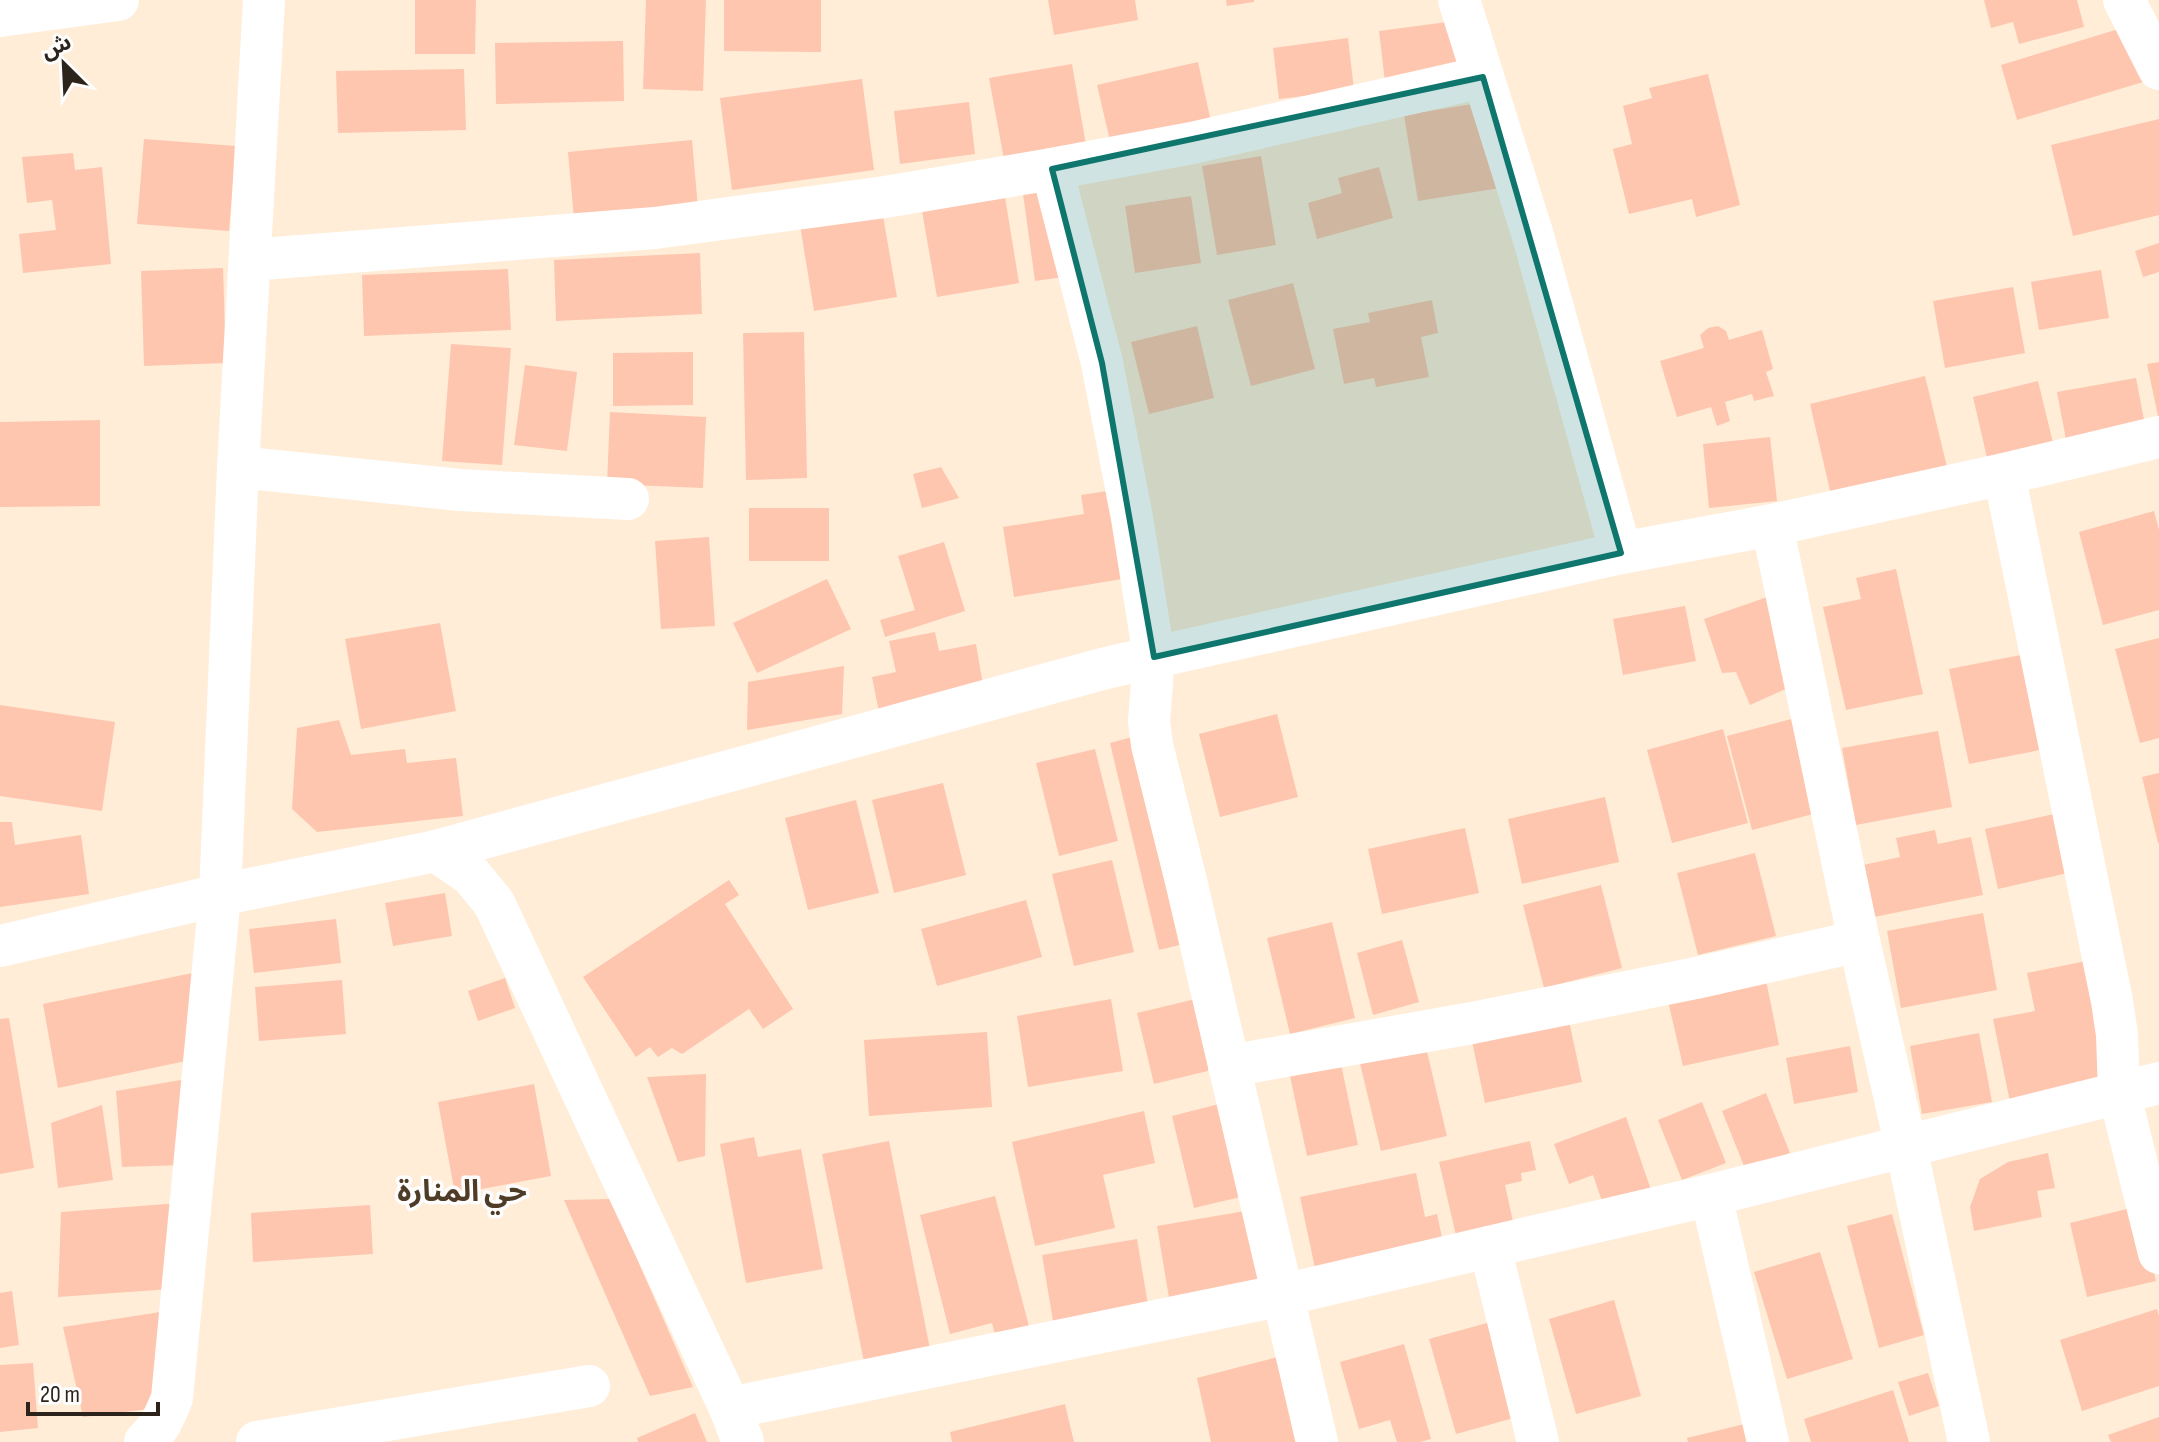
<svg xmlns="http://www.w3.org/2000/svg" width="2159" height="1442" font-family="'Sofia Sans Condensed','Noto Sans Arabic',sans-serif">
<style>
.building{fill:#fec6ae}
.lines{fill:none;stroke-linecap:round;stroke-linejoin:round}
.minor{stroke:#fff;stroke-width:42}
.marked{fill:#0f766e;fill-opacity:0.2;stroke:#0f766e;stroke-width:6;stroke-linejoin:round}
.labels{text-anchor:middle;stroke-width:7;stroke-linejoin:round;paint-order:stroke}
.district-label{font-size:30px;font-weight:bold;fill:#4e3c26;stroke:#fdfdfd}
</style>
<rect width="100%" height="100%" fill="#ffedd8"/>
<g class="building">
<path d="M415,0H476L475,54H415Z"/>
<path d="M646,0H706L703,91L643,89Z"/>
<path d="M724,0H821V52L724,51Z"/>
<path d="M1048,0H1135L1138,20L1054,35Z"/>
<path d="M1226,0H1254V2L1227,6Z"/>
<path d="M1984,0H2077L2084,27L2019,44L2013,22L1991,28Z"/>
<path d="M1455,21L1461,74L1385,82L1379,31Z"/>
<path d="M2125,27L2143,82L2017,120L2001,65Z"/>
<path d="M1348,38L1354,90L1279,99L1273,48Z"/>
<path d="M623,41L624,101L496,104L495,43Z"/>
<path d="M1198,62L1211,122L1111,145L1097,85Z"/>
<path d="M1072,64L1087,151L1005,165L989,78Z"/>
<path d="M464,69L466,130L338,133L336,71Z"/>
<path d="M1708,74L1740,205L1696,217L1692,199L1629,214L1613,149L1632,144L1623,106L1652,98L1649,88Z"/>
<path d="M862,79L874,170L732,190L720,98Z"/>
<path d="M969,102L975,154L900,164L894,111Z"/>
<path d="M1486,102L1500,188L1418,201L1404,115Z"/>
<path d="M2159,119V215L2073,236L2051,145Z"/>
<path d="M144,139L236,146L229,231L137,224Z"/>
<path d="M692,140L698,208L574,219L568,152Z"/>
<path d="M73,153L75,170L102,167L111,264L23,273L19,234L56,230L52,200L27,203L22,157Z"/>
<path d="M1261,156L1276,245L1217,255L1202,166Z"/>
<path d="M1379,167L1393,218L1317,239L1308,203L1342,193L1338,178Z"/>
<path d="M1052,190L1064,277L1035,281L1023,194Z"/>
<path d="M1191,196L1201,263L1135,273L1125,206Z"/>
<path d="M1005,197L1019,283L937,297L922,211Z"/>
<path d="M882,210L897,297L814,311L800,225Z"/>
<path d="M2159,243V272L2143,277L2135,251Z"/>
<path d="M700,253L702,314L556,321L554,260Z"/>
<path d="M223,268L226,363L144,366L141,271Z"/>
<path d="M508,269L511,330L364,336L362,275Z"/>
<path d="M2101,270L2109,318L2039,330L2031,282Z"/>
<path d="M1293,283L1315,369L1251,386L1228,300Z"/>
<path d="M2013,287L2025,353L1945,368L1933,301Z"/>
<path d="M1432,300L1438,333L1421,337L1429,377L1376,387L1374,378L1344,384L1333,329L1370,322L1368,313Z"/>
<path d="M1197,326L1214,398L1149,414L1131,342Z"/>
<path d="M1718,326L1726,331L1729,340L1762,330L1773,369L1766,372L1774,396L1754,401L1752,394L1725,402L1730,421L1717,426L1711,407L1677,417L1660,361L1704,348L1700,335L1708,328Z"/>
<path d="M804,332L807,478L746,480L743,333Z"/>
<path d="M451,344L511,348L502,465L442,461Z"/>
<path d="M693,352V405L613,406V353Z"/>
<path d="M2159,362V416H2158L2147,364Z"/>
<path d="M525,365L577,372L567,451L514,445Z"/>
<path d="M1925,376L1947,467L1831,495L1810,404Z"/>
<path d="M2136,378L2146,430L2067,445L2057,392Z"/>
<path d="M2038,381L2054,447L1988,462L1973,397Z"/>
<path d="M610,412L706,417L703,488L607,484Z"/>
<path d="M100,420V506L0,507V422Z"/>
<path d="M1770,437L1777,501L1709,508L1703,444Z"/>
<path d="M941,467L959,498L922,508L913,474Z"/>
<path d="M1114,490L1128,578L1014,597L1003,527L1084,514L1081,495Z"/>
<rect x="749" y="508" width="80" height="53"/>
<path d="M2154,511L2159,530V610L2103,625L2079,532Z"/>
<path d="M709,537L715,626L661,629L655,541Z"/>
<path d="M944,542L965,611L885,637L880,620L915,610L898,556Z"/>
<path d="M1896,569L1923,694L1846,710L1823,607L1861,599L1856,578Z"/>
<path d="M827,579L851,629L757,673L733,623Z"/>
<path d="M1776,594L1797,684L1750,705L1736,672L1722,673L1704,619Z"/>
<path d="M1685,606L1696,661L1623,675L1613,619Z"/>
<path d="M440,623L456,711L361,729L345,639Z"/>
<path d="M935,632L939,651L976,644L984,691L879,712L872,677L896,672L889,641Z"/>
<path d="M2159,638V738L2140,743L2115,649Z"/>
<path d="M2026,654L2045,749L1969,764L1949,669Z"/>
<path d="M844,666L842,714L747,730L748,682Z"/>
<path d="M0,705L115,722L102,811L0,796Z"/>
<path d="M1277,714L1298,797L1220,817L1199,734Z"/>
<path d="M1803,716L1828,810L1752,830L1727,736Z"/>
<path d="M339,720L351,755L405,749L407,763L456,758L463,816L317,832L292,809L297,728Z"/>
<path d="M1723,729L1748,823L1672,843L1647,750Z"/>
<path d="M1938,731L1952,807L1856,825L1842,748Z"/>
<path d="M1143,734L1192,942L1159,950L1110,743Z"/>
<path d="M1095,749L1118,841L1059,856L1036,763Z"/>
<path d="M2159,773V843H2158L2142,777Z"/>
<path d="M943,783L966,875L894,893L872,800Z"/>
<path d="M1605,797L1619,862L1522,884L1508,819Z"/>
<path d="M856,800L879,893L808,910L785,818Z"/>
<path d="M2059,813L2072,872L1998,889L1985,829Z"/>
<path d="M0,822H12L15,845L81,835L89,894L0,907Z"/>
<path d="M1465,828L1479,893L1382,914L1368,849Z"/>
<path d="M1935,830L1938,844L1971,837L1983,895L1874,917L1863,865L1900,857L1896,838Z"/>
<path d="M1755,853L1776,936L1698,955L1677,873Z"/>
<path d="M1112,860L1134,952L1074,966L1052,874Z"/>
<path d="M729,880L739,895L725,904L793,1009L763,1029L749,1009L682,1054L672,1048L658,1057L650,1047L636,1057L583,977Z"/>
<path d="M1601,885L1622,968L1544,988L1523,905Z"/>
<path d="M445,893L452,936L393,946L385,903Z"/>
<path d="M1026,900L1042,957L937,986L921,929Z"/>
<path d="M1983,913L1997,990L1901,1008L1887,931Z"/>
<path d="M336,919L341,963L254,973L249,929Z"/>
<path d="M1332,922L1355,1018L1290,1034L1267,938Z"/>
<path d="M1402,940L1419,1002L1373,1015L1357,953Z"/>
<path d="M2086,961L2110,1082L2010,1102L1993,1019L2035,1011L2027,973Z"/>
<path d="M202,971L195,1059L58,1088L43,1004Z"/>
<path d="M505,978L515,1008L478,1021L468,991Z"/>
<path d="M342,980L346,1034L259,1041L255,987Z"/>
<path d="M1766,980L1779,1045L1683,1066L1668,1001Z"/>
<path d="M1204,997L1220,1068L1154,1084L1137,1013Z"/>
<path d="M1111,999L1123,1071L1028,1087L1017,1016Z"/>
<path d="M1568,1016L1582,1082L1485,1103L1471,1037Z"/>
<path d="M9,1018L34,1168L0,1174V1019Z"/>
<path d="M987,1032L992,1107L869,1116L864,1040Z"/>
<path d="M1979,1033L1992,1102L1922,1114L1910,1046Z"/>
<path d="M1424,1039L1447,1136L1381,1151L1358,1055Z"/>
<path d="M1850,1046L1858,1092L1794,1104L1786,1058Z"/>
<path d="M1341,1064L1358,1145L1307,1156L1290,1076Z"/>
<path d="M706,1074L705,1156L678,1162L647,1077Z"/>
<path d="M193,1078L183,1165L122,1167L116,1091Z"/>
<path d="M534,1084L551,1176L455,1194L438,1102Z"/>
<path d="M1766,1093L1790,1153L1746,1171L1722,1111Z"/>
<path d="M1231,1101L1253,1194L1194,1208L1172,1116Z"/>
<path d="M1702,1102L1726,1163L1682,1180L1658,1120Z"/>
<path d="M102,1105L113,1180L58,1188L51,1123Z"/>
<path d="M1144,1111L1155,1163L1103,1175L1115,1228L1035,1246L1012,1142Z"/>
<path d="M1626,1117L1651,1190L1604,1207L1593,1175L1569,1184L1554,1144Z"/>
<path d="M754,1137L758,1157L801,1149L823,1269L746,1283L720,1144Z"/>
<path d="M889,1141L930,1349L864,1362L822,1154Z"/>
<path d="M1530,1141L1536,1170L1521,1173L1522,1181L1505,1185L1514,1226L1457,1240L1439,1162Z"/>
<path d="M2048,1153L2055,1188L2037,1191L2042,1217L1974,1231L1970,1207L1980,1179L2008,1162Z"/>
<path d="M1416,1173L1425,1217L1437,1214L1444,1247L1316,1273L1300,1197Z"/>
<path d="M995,1196L1031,1334L997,1342L992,1323L950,1334L920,1215Z"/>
<path d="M611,1199L693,1387L650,1396L564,1200Z"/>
<path d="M180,1203L171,1289L58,1297L61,1212Z"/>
<path d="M370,1205L373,1254L253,1262L251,1213Z"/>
<path d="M2139,1206L2156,1281L2087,1297L2070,1223Z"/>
<path d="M1251,1210L1263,1282L1169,1298L1157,1226Z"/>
<path d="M1892,1214L1924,1335L1879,1348L1847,1226Z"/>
<path d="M1137,1239L1149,1311L1054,1327L1042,1255Z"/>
<path d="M1820,1252L1853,1359L1787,1379L1754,1272Z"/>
<path d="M12,1291L19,1345L0,1348V1293Z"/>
<path d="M1614,1300L1641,1396L1576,1414L1549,1319Z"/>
<path d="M2157,1309L2159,1316V1386L2082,1411L2060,1340Z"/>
<path d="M167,1311L158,1408L83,1417L63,1327Z"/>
<path d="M1494,1321L1521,1416L1456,1434L1429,1339Z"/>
<path d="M1404,1344L1431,1439L1420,1442H1397L1390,1420L1359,1429L1340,1362Z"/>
<path d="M1285,1355L1305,1442H1211L1197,1378Z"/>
<path d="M33,1363L38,1428L0,1432V1365Z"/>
<path d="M1928,1373L1939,1406L1909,1416L1898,1382Z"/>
<path d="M1893,1390L1909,1442H1811L1804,1419Z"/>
<path d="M1065,1404L1074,1442H952L950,1432Z"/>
<path d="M695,1413L707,1442H638L637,1438Z"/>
<path d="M2159,1417V1442H2111L2108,1435Z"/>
<path d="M1753,1422L1757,1442H1688L1687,1438Z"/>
</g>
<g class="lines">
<g class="minor">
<path d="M1459,0L1533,236L1621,553"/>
<path d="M2124,0L2159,69"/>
<path d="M0,16L118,0"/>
<path d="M250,260L655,228L885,197L1052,169"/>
<path d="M238,467L460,490L628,499"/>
<path d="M2004,474L2112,1001L2117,1035L2119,1092L2159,1253"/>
<path d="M1772,525L1859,941L1906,1147L1969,1442"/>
<path d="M436,851L471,875L494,903L730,1408L743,1442"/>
<path d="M0,946L220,895L436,851L1106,668L1621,553L1772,525L2004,474L2159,437"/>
<path d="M1229,1066L1472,1023L1696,978L1859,941"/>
<path d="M1711,1195L1768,1442"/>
<path d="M1490,1247L1538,1442"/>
<path d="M730,1408L1283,1295L1711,1195L2159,1083"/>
<path d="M145,1442C159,1429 165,1416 172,1398L220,895L238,467L264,0"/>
<path d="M257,1442L589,1386"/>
<path d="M1317,1442L1186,881L1152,745L1149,721L1154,657L1132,518L1102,363L1052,169L1192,143L1483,77"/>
</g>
</g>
<path class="marked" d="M1483,77L1621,553L1154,657L1102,363L1052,169Z"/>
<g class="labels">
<g class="district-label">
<text x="462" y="1201">حي المنارة</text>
</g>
</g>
<g transform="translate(64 64) rotate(336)" stroke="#fdfdfd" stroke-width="6" paint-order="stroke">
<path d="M0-6L14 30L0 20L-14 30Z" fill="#2c241a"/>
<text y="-12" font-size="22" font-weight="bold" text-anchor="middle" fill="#2c241a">ش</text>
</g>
<path d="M28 1402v12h130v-12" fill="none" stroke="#2c241a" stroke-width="4"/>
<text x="40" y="1402" font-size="24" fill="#2c241a" stroke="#fdfdfd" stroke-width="6" paint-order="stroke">20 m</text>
</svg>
